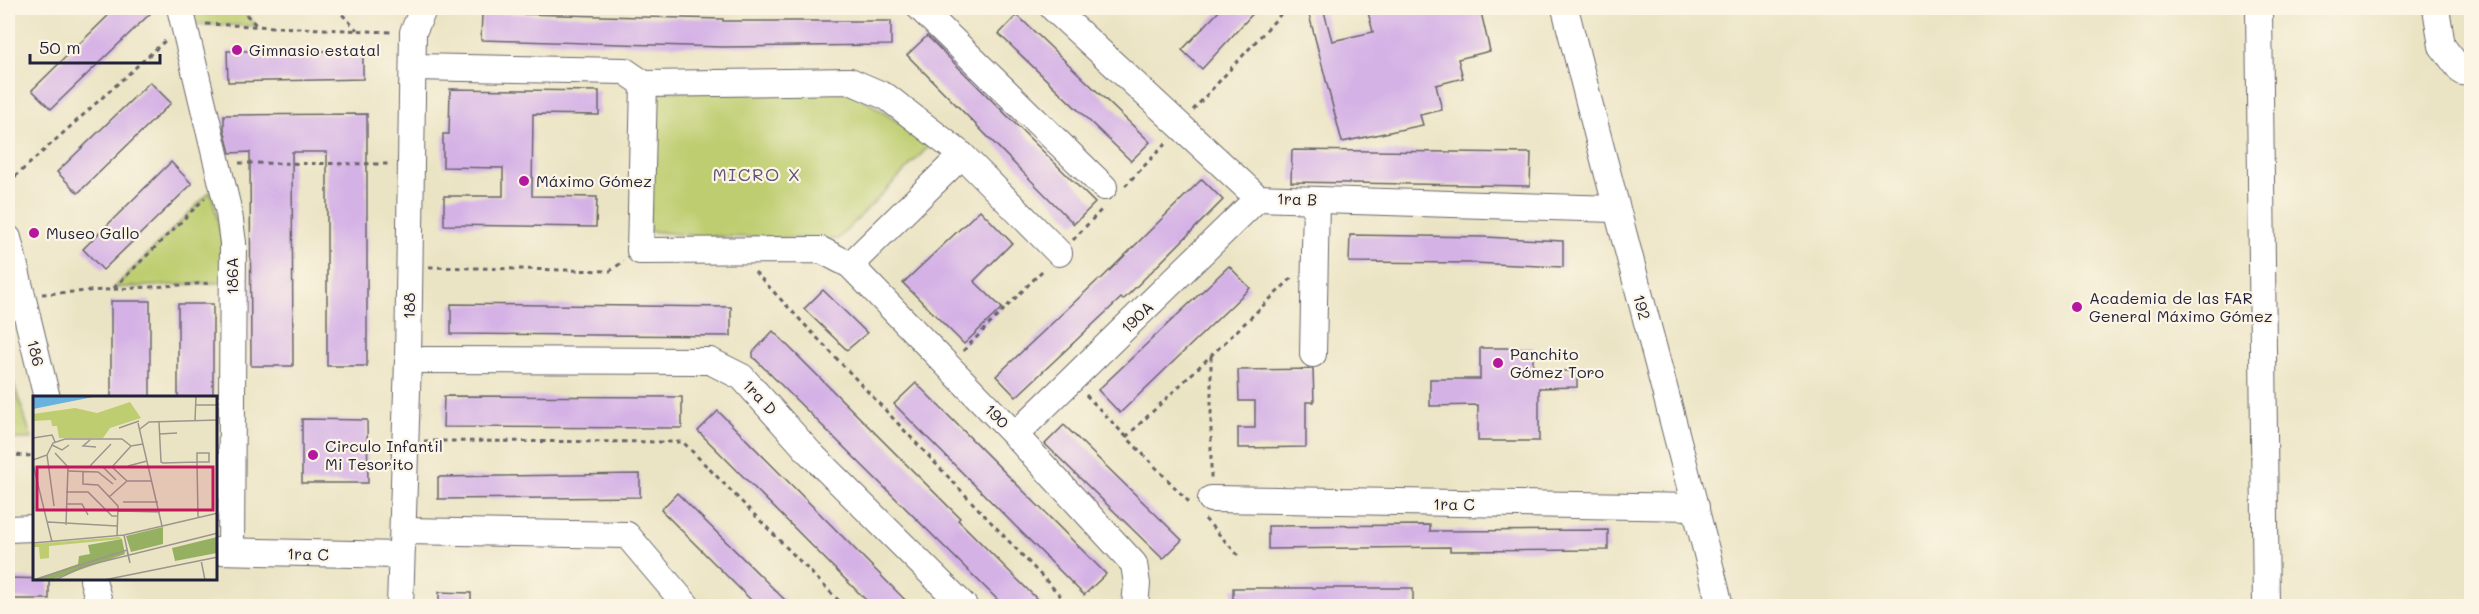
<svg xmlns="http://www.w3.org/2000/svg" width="2479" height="614" font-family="Mali,sans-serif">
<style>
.green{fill:#becd70;stroke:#707856;stroke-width:1.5}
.building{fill:#d5b2e6}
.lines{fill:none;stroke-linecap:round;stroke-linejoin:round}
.minor-casing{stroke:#68666b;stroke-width:28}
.path{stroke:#68666b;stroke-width:3;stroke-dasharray:4.5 4.5;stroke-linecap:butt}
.minor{stroke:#fff;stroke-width:26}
.poi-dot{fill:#b5179e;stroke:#fcf5e5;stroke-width:2}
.labels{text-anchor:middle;stroke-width:4.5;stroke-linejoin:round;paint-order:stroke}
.poi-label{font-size:16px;fill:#22223b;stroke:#fcf5e5;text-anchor:start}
.street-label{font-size:16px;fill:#22223b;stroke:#fcf5e5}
.neighbourhood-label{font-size:18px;letter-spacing:1.5px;fill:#615477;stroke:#fcf5e5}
.inset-road{fill:none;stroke:#9b968d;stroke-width:1.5}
.view{fill:#c2185b;fill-opacity:0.15;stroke:#c2185b;stroke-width:3}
.inset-edge{fill:none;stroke:#22223b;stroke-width:3}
</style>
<rect width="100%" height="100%" fill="#fcf5e5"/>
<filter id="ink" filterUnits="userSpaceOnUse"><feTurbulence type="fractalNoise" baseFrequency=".0167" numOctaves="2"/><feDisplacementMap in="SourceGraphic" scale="12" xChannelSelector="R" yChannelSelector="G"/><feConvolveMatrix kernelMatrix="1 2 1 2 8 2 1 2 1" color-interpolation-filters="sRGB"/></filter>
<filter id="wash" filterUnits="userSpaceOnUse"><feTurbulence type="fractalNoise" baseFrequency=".008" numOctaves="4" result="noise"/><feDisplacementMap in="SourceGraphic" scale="24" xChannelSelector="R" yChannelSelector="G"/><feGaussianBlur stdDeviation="1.35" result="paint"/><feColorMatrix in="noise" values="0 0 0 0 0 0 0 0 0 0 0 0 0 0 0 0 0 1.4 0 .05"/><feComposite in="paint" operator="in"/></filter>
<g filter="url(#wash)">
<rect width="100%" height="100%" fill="#ebe4c4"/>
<g class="green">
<path d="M180,8H240L257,26L184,24Z"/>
<path d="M848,89L931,144L838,239L700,236L649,231L652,92Z"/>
<path d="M211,191L232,282L114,288Z"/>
<path d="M8,366L32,439H8Z"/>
</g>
<g id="blocks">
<g class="building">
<path d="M116,8H156L51,109L32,90Z"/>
<path d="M1222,8H1258L1202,69L1182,50Z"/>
<path d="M1323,8L1332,41L1373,32L1367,8H1480L1490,51L1458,59L1463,78L1436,85L1442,110L1420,115L1423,125L1342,142L1308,11Z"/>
<path d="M482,13L723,19V21H891V45L722,47L481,40Z"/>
<path d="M1017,15L1150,142L1131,161L999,34Z"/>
<path d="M927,36L1095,203L1074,224L907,55Z"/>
<path d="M227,51H363V79L228,82Z"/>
<path d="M150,82L171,103L78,193L57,172Z"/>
<path d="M450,89L599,91V115L533,114L532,196L597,197L596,227L444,225V196H503V168L443,167V134H449Z"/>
<path d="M367,114V366H327V152H292L293,366H251L250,152L230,153L224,129V115Z"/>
<path d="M1292,150L1531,153L1530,186L1291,182Z"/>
<path d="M171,162L192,184L103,270L83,249Z"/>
<path d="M1202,179L1223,200L1123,300L1121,298L1016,397L996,376L1099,279L1100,280Z"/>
<path d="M980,210L1012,243L974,281L1002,308L964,344L903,283Z"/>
<path d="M1350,235L1485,237L1563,241V267L1473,263L1349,262Z"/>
<path d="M1229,266L1250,288L1120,413L1098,390Z"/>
<path d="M823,290L867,333L847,350L804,309Z"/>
<rect x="111" y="301" width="39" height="97"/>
<rect x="178" y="304" width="35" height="94"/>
<path d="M451,304L731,307V336L451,334Z"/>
<path d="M773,331L960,518L958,520L1044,606H1004L753,357V352Z"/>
<path d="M1480,348H1533V371H1577V387L1539,388V441H1478V405L1430,406V379H1480Z"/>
<path d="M1313,369L1314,402H1306V447L1238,448V428H1255V401H1239L1238,370Z"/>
<path d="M916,383L1106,574L1084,595L894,404Z"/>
<path d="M444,396L682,397V428L443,427Z"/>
<path d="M718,411L849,543L911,606H872L839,573L698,431Z"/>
<path d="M302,419L367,420L368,483H302Z"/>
<path d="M1064,425L1182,540L1163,559L1045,444Z"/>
<path d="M640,474V497L438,499V477Z"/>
<path d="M677,493L791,606H757L661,510Z"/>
<path d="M1430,525V531L1608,530V550L1450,551V547L1268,549V526Z"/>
<path d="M8,578L49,579V599H8Z"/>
<rect x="1233" y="588" width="180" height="18"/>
<path d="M439,592L471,593V606H439Z"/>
</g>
</g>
</g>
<g filter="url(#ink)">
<use href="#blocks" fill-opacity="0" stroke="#68666b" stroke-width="1.5"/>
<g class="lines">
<defs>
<g id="minor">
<path d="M180,8L229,213L233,243L231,551"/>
<path d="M920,8L1104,187"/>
<path d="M1053,8L1258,198L1615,209"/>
<path d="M1565,8C1615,208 1671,406 1720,606"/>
<path d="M2259,8L2266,606"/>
<path d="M2436,8L2442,46L2462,72L2472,73"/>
<path d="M413,67L625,71L644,84L850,81L887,97L962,155L1059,253"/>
<path d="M644,84L640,251L821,250L850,265L1015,435L1134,564L1137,584L1135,606"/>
<path d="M8,238L47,398"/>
<path d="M850,265L962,155"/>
<path d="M1313,354L1316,200"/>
<path d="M408,360L710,361L742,377L810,453L964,606"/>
<path d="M1015,435L1258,198"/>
<path d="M1211,499L1696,507"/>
<path d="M8,529L34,528"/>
<path d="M404,531L627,535L687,606"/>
<path d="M216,551L401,555"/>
<path d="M93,580L100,606"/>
<path d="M400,606L408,360L413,32L424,8"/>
</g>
</defs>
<use href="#minor" class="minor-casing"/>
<g class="path">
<path d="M240,8L257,26"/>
<path d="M336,8L357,30"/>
<path d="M206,24L391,32"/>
<path d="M1193,110L1280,15L1279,8"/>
<path d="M239,163L391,164"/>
<path d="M8,183L167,39"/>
<path d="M1125,186L1168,141"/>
<path d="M1073,240L1103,208"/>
<path d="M429,267L610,271L624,261"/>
<path d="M755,272L1070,606"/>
<path d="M114,288L205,198"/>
<path d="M42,294L212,283"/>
<path d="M963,351L1045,268"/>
<path d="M1211,356V480"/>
<path d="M1086,395L1190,503"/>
<path d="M1126,437L1294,276"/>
<path d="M424,441L683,442L844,606"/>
<path d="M8,455L34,456"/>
<path d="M1205,519L1238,555"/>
</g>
<use href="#minor" class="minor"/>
</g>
</g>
<g class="poi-dot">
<circle cx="237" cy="50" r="6"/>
<circle cx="524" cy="181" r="6"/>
<circle cx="34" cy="233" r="6"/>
<circle cx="2077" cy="307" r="6"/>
<circle cx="1498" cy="363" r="6"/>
<circle cx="313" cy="455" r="6"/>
</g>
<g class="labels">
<g class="poi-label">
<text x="249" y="56">Gimnasio estatal</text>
<text x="536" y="187">Máximo Gómez</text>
<text x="46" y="239">Museo Gallo</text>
<text x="2089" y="304">Academia de las FAR<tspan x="2089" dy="18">General Máximo Gómez</tspan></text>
<text x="1510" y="360">Panchito<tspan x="1510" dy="18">Gómez Toro</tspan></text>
<text x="325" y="452">Circulo Infantil<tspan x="325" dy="18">Mi Tesorito</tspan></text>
</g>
<g class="street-label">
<text transform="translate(1297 199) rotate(2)" y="6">1ra B</text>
<text transform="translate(232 276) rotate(-90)" y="6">186A</text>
<text transform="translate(409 306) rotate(-89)" y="6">188</text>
<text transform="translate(1642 307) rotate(75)" y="6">192</text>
<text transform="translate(1137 317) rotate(-44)" y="6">190A</text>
<text transform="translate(36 353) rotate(76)" y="6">186</text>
<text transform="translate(760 397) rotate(47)" y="6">1ra D</text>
<text transform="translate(997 416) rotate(46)" y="6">190</text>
<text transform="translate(1454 504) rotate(1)" y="6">1ra C</text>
<text transform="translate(308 554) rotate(2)" y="6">1ra C</text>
</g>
<g class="neighbourhood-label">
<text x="757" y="181">MICRO X</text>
</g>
</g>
<g transform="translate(33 396)">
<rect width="184" height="184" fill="#ebe4c4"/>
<path d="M97,6L108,22L77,32L70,42H26L24,30H19L18,24L0,25V18L42,12L64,17ZM86,141L89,143L16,150V162L7,163L6,151H0V148Z" fill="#becd70"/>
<path d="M130,131V148L98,156L93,140ZM184,141V157L142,165L139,152ZM89,143L92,158L18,184H0L45,168L46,160L57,158L55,149Z" fill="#96b062"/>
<path d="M0,0H65L0,13Z" fill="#67b2df"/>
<path class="inset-road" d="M162,9H185M162,25L163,0M126,26L128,66L130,67L164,66H176V57H164V66L165,120L166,121M105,27L129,130M86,32L106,25M107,33L116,26L185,24M126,38L144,37M0,42L19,39L22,46M57,44L50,50L63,51M19,49L29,54L36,49M22,57L35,71M14,59L21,110M0,64L14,59L20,47L32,43H89L98,50L110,48M0,68L19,146M57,70L78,48M95,70L114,65M70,71L83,84M79,71L94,85H119M79,71L98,50M34,75L65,76L80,88M50,76V88L65,89L85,110L84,141M33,96H55L79,120H85M76,101L94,85M90,106H125M33,108H49L55,119M85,115L127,116M15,126L84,130M33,129L35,71H79M91,139L185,117M0,147L91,139L97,167L94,155M168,164L172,184M0,184L94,154M22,184L52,170L185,137M71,184L185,161"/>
<path class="view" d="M4,71H180V114H4Z"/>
<rect width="184" height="184" class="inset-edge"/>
</g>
<rect width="2479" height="614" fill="none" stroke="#fcf5e5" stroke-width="30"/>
<path d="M30 54v9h130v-9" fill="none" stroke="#22223b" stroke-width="3"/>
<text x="39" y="54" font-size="18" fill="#22223b" stroke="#fcf5e5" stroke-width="4.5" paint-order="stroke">50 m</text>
</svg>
